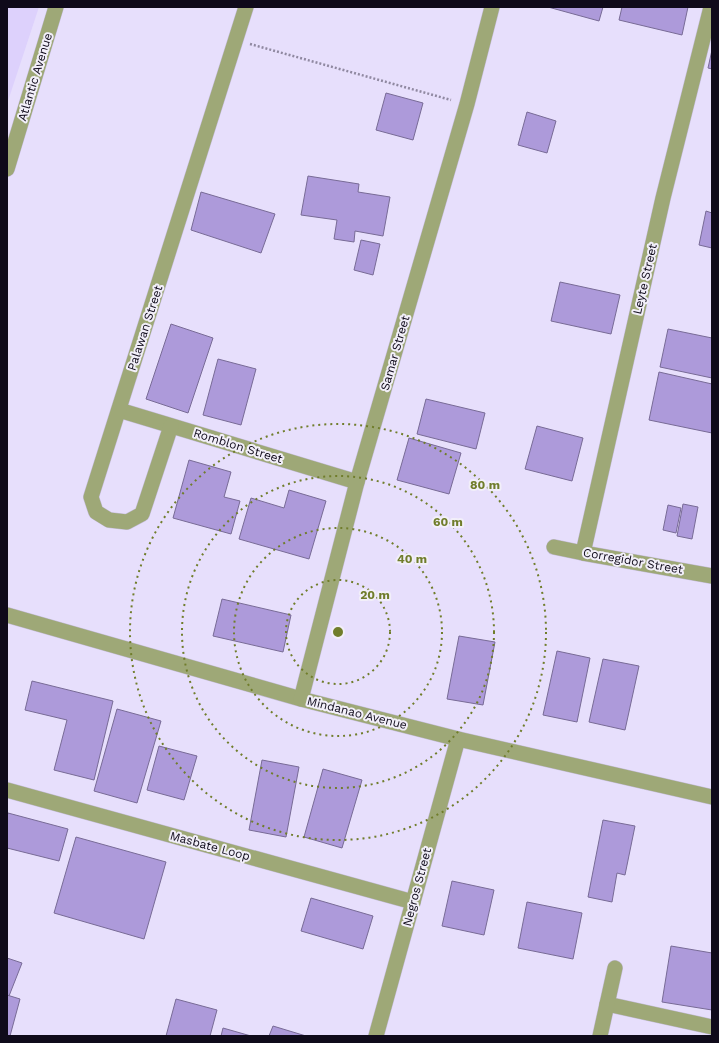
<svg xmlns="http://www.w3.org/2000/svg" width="719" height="1043" font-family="'Work Sans',sans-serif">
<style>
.built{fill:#ddd1fc}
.building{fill:#ad9ada;stroke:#786b96}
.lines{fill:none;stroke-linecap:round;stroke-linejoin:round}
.minor-casing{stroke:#c4bdd8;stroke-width:16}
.path{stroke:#9089a1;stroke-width:2.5;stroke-dasharray:2 2;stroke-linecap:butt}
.minor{stroke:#9ea877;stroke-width:15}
.ring{fill:none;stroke:#707d2b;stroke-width:2;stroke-dasharray:2 4}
.labels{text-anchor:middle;stroke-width:4;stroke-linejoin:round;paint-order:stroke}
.street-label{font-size:12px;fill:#0f0a1a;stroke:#f2eff9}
.centre{fill:#707d2b;stroke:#f2eff9;stroke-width:2}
.ring-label{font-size:12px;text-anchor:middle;font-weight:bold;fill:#707d2b;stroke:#f2eff9;stroke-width:4;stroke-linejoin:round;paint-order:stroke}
</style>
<rect width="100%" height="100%" fill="#e7dffc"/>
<path class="built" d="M7,7H39L7,104Z"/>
<g class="building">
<path d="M548,7H603L599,21Z"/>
<path d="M622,7H688L682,35L619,20Z"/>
<path d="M712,50V69L708,68Z"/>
<path d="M386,93L423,103L413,140L376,130Z"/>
<path d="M527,112L556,121L547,153L518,145Z"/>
<path d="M308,176L359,184L358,192L390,197L383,236L355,231L354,242L334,239L337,220L301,215Z"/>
<path d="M201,192L275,214L261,253L191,230Z"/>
<path d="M706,211L712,213V248L699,245Z"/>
<path d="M361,240L380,244L373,275L354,270Z"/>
<path d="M560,282L620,295L611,334L551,321Z"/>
<path d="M171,324L213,338L188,413L146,399Z"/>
<path d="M668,329L712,338V378L660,367Z"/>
<path d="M218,359L256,369L241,425L203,415Z"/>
<path d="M659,372L712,384V433L649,420Z"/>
<path d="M426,399L485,413L476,449L417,434Z"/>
<path d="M537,426L583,438L572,481L525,469Z"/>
<path d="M409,438L461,453L449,494L397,480Z"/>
<path d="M189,460L231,472L224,497L240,501L231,534L173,518Z"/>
<path d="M289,490L326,501L309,559L239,539L251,498L284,508Z"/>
<path d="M683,504L698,507L692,539L677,536Z"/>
<path d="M668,505L681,508L676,533L663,530Z"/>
<path d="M222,599L291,615L283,652L213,636Z"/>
<path d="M459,636L495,642L483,705L447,699Z"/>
<path d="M557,651L590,658L577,722L543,715Z"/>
<path d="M603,659L639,666L625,730L589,722Z"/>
<path d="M32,681L113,701L94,780L54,770L67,720L25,710Z"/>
<path d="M117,709L161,721L137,803L94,791Z"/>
<path d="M159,746L197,756L184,800L147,790Z"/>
<path d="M262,760L299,767L286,837L249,830Z"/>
<path d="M323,769L362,780L342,848L304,837Z"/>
<path d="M8,813L68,829L59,861L7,848V817Z"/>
<path d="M603,820L635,826L625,875L617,873L612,902L588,897Z"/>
<path d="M76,837L166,862L144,939L54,913Z"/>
<path d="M452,881L494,890L484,935L442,926Z"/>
<path d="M311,898L373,916L363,949L301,931Z"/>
<path d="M527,902L582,913L573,959L518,948Z"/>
<path d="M671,946L712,953V1010L662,1002Z"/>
<path d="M7,958L22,963L9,996L7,995Z"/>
<path d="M7,995L20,999L10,1036H7Z"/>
<path d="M176,999L217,1010L210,1036H166Z"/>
<path d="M273,1026L306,1036H269Z"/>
<path d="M223,1028L251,1036H221Z"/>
</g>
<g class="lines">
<defs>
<g id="minor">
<path d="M7,169L56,7"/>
<path d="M119,410L357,482"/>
<path d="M171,426L142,514L127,522L109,520L96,512L91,497L246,7"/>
<path d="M554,547L583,553L712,576"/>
<path d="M583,553L663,198L711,7"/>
<path d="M7,615L301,699L458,739L712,797"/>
<path d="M301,699L357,482L467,104L492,7"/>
<path d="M7,790L413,902"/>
<path d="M607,1004L712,1027"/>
<path d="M376,1036L458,739"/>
<path d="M600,1036L615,968"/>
</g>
</defs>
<use href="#minor" class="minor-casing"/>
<path class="path" d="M250,44L451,100"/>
<use href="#minor" class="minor"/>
</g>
<g class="ring">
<circle cx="338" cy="632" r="52"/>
<circle cx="338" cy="632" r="104"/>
<circle cx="338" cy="632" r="156"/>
<circle cx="338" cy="632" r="208"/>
</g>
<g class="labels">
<g class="street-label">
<text transform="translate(35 77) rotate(-73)" y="4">Atlantic Avenue</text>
<text transform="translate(645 279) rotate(-77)" y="4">Leyte Street</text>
<text transform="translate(145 328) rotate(-72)" y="4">Palawan Street</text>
<text transform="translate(395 353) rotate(-74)" y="4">Samar Street</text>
<text transform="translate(238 446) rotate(17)" y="4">Romblon Street</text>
<text transform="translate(633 561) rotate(10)" y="4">Corregidor Street</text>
<text transform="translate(357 713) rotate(14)" y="4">Mindanao Avenue</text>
<text transform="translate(210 846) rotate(15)" y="4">Masbate Loop</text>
<text transform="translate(417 887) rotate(-75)" y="4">Negros Street</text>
</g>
</g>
<circle cx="338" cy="632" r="6" class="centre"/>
<g class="ring-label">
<text x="485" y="489">80 m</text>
<text x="448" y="526">60 m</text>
<text x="412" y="563">40 m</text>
<text x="375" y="599">20 m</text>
</g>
<rect width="719" height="1043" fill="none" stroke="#0f0a1a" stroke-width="16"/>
</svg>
